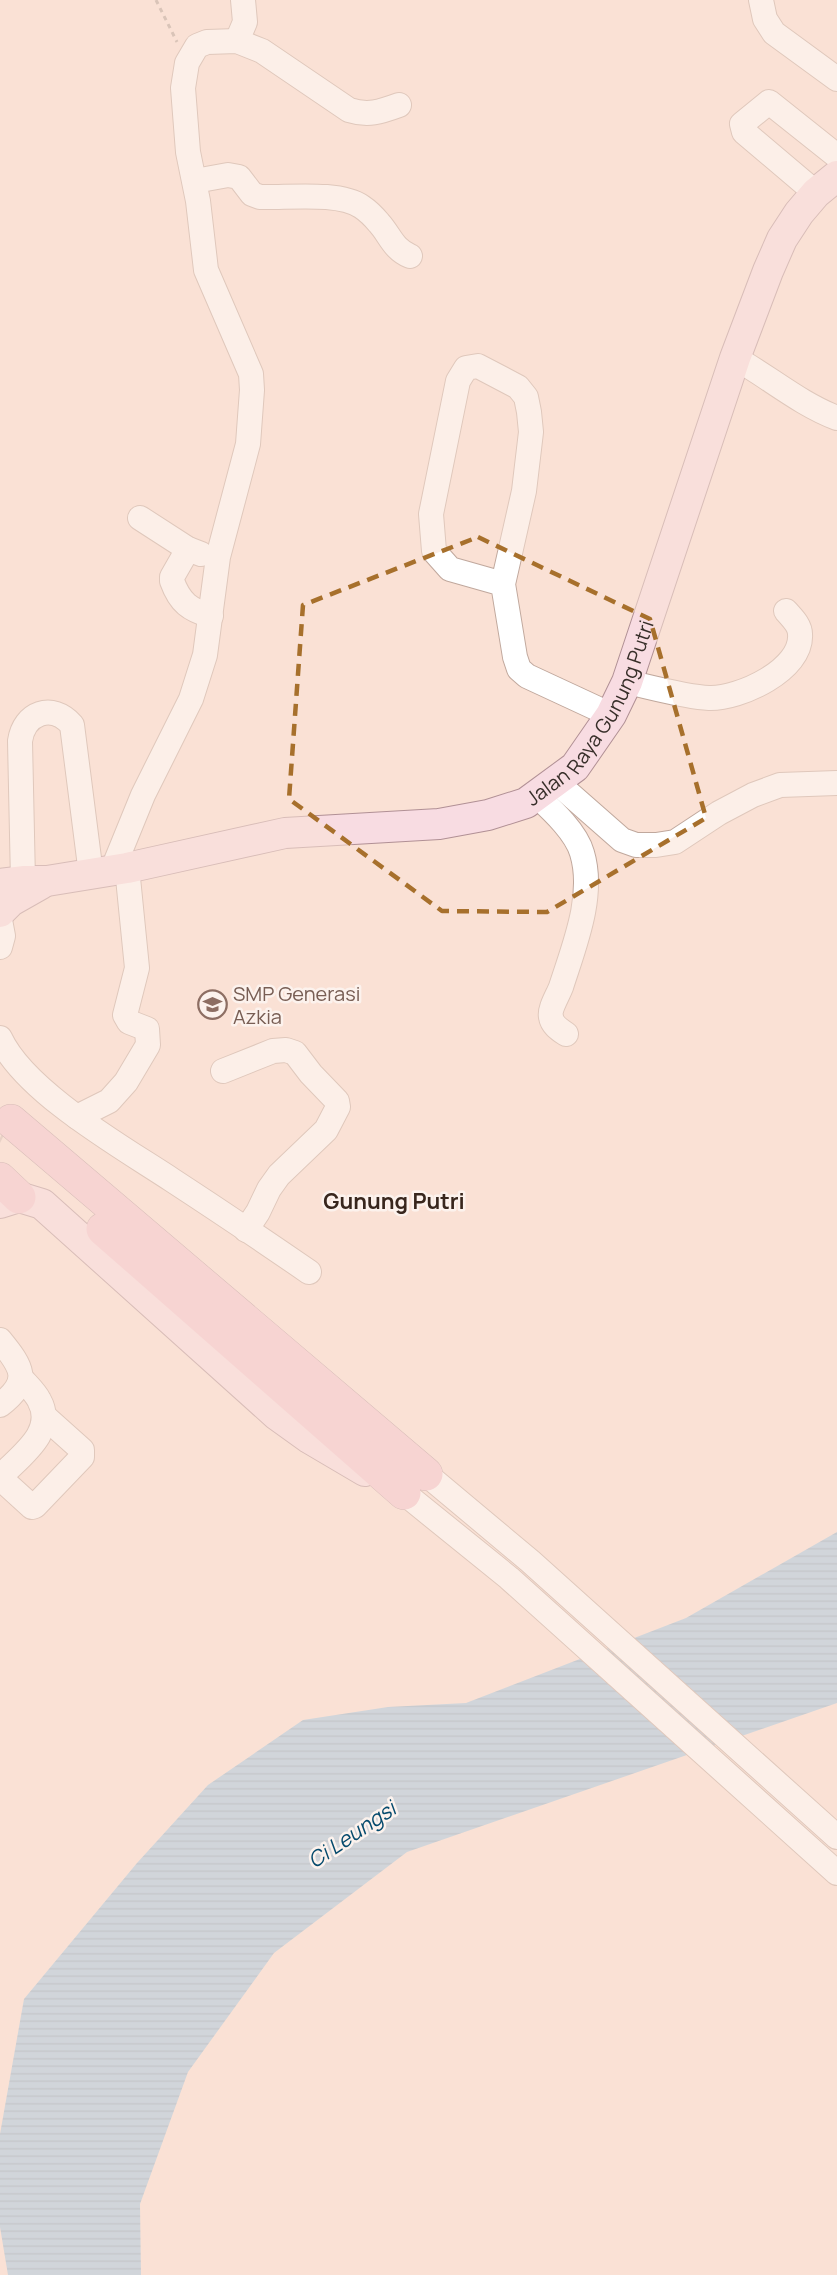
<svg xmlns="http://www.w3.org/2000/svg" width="837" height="2275" font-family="Manrope,sans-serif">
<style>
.water{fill:url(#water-rules)}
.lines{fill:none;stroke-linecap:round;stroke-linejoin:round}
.highway-tunnel{stroke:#d3bdb3;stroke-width:33;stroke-dasharray:33 16;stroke-linecap:butt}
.minor-casing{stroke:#c0a89d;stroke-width:26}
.major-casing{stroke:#b19095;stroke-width:32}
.highway-casing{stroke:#b19095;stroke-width:34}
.path{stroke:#b3a096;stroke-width:3;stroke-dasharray:4.5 4.5;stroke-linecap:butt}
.minor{stroke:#fff;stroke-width:24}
.major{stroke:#f8dce2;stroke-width:30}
.highway{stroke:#f3c4cf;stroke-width:33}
.marked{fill:none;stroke:#a7702c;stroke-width:4.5;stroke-dasharray:12 8;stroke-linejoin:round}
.labels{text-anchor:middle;stroke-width:5;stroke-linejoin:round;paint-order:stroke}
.street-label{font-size:20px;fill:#372e29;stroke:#fcf2ed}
.education-label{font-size:20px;fill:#785e54;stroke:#fcf2ed;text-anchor:start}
.water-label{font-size:21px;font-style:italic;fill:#054a6d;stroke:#fcf2ed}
.quarter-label{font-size:22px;font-weight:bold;fill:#38261d;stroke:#fcf2ed}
</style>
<defs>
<pattern id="water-rules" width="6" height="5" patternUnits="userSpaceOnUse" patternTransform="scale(1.5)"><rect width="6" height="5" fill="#a0c6e1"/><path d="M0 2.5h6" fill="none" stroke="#8aaac1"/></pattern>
</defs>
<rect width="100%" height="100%" fill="#fae1d5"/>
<path class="water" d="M837,1532V1703L407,1852L274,1953L188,2072L140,2204L141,2275H8L0,2227V2134L24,1999L137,1863L208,1785L303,1720L388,1707L466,1703L686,1618Z"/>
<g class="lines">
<path class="highway-tunnel" d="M0,1138L2,1139"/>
<defs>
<g id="minor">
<path d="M761,0L765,19L774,33L837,79"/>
<path d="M237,41L245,22L243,0"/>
<path d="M195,181L228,175L239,177L252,194L260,197C287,198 339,191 362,207C368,211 374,217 379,223C390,235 393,249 410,256"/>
<path d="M816,193L744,132L742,124L769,102L837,156"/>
<path d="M735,358C769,377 800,404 837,418"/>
<path d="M140,518L188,549L201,554"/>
<path d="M188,549L172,577V581C180,603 190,610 211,616"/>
<path d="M503,584L450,569L434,551L431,514L458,381L466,368L478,366L518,387L526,397L529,412L531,432L524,491L503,584L515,657L519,669L527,676L611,715"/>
<path d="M627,682C650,687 686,697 709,698C739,699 803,670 800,634C800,625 792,618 786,611"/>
<path d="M556,782L622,840L636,845H656L675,842L719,813L753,795L780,785L837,783"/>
<path d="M537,796C552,810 576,832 582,853C595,896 574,946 561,987C558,995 549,1009 551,1017C552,1025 560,1030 566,1034"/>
<path d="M112,871L143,795L191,699L205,655L218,557L248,444L252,390L251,374L206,270L198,201L188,152L183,88L187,63L197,46L207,42L237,41L262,51L349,110C368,116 380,112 399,105"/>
<path d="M23,881L20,741C24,713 52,702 72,725L91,874"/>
<path d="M0,920L3,936L0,947"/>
<path d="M0,1038C25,1092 122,1147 172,1180C218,1210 264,1241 309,1272"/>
<path d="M223,1071L273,1051L286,1050L295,1053L311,1074L337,1101L338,1107L326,1130L279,1175L269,1189L258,1212L246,1230"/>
<path d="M77,1117L109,1101L126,1082L148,1045L147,1029L129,1022L125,1015L137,968L127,868"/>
<path d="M0,1340C22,1367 32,1381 0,1405"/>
<path d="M426,1474L530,1561L837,1837"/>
<path d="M0,1477C20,1456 57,1432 39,1400C35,1392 27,1385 21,1378"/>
<path d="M0,1478L32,1507L35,1506L82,1457V1450L44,1416"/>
<path d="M404,1493L509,1578L837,1873"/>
</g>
<g id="major">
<path id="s1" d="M0,884L23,881H47L127,868L285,833L439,824L488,815L526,803L575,767L611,715L627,682L735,358L768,271L782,239L799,213L816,193L837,176"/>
<path d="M0,912L11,901L41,884"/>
<path d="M0,1203L19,1197L42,1204L277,1415L309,1438L365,1471"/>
</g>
<g id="highway">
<path d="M11,1121L426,1474"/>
<path d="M0,1179L19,1197"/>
<path d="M103,1229L404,1493"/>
</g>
</defs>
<use href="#minor" class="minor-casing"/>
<use href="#major" class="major-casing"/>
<use href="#highway" class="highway-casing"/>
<path class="path" d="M156,0L177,42"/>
<use href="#minor" class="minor"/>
<use href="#major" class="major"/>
<use href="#highway" class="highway"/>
</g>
<path d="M0 0H837V2275H0ZM478,537L650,619L706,818L547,912L442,911L289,799L303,605Z" fill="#fae1d5" fill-opacity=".55" fill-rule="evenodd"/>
<path class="marked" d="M478,537L650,619L706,818L547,912L442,911L289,799L303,605Z"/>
<defs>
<symbol id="school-ring" viewBox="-11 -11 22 22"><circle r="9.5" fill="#fcf2ed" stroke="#8d6e63" stroke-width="1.5"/><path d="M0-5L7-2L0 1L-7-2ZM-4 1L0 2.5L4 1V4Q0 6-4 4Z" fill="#8d6e63"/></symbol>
</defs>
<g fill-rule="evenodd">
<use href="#school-ring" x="196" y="988" width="33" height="33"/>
</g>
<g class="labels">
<g class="street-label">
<text dy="7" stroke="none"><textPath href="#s1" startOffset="648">Jalan Raya Gunung Putri</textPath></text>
</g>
<g class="education-label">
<text x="233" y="1001">SMP Generasi<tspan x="233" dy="23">Azkia</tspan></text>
</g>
<g class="water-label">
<text transform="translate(352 1835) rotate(-34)" y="7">Ci Leungsi</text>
</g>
<g class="quarter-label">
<text x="394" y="1209">Gunung Putri</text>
</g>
</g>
</svg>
